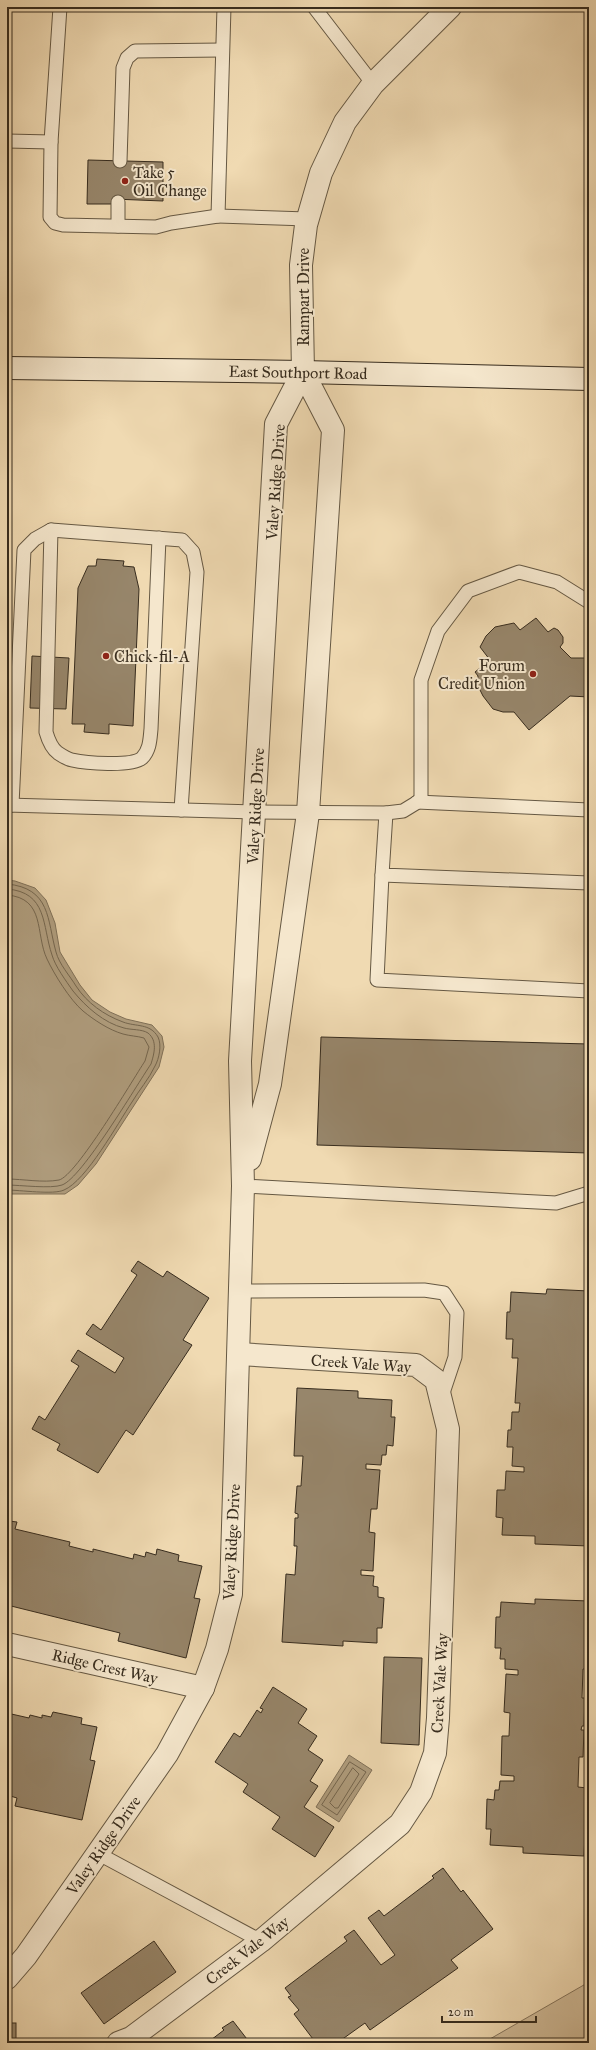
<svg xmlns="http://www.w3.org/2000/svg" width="596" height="2050" font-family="'IM FELL Great Primer',serif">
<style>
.green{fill:#d1bc99;stroke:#84745c}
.water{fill:#b19f80;stroke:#807159}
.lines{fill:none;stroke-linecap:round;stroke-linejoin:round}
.shore{stroke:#74664f;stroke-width:1}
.building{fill:#97866b;stroke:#372c1e}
.lane-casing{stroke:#655843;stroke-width:15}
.street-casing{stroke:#655843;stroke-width:24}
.secondary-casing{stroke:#372c1e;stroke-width:24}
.lane{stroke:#f5e7cd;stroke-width:13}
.street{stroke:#f5e7cd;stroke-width:22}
.secondary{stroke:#f5e7cd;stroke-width:22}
.poi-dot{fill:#8f2418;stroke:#f5e7cd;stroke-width:1.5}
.labels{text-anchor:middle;stroke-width:4;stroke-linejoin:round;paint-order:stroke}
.poi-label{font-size:16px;fill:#372c1e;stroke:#f5e7cd;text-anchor:start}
.street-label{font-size:16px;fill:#372c1e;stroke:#f5e7cd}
</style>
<rect width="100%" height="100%" fill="#f0dab2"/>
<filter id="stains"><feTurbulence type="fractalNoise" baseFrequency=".005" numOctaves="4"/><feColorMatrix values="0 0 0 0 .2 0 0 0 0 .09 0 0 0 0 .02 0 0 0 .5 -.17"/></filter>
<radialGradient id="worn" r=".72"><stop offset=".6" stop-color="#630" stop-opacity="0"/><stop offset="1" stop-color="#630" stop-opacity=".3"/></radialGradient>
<path class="green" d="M589,1982V2043H483Z"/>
<g class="water">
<path d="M7,880L15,881L35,888L46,900L55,923L60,952L80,985L92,1000L110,1012L126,1019L152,1025L162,1036L164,1047L159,1067L96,1164L78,1185L65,1194H7Z"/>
<path d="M349,1755L372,1770L339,1822L316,1807Z"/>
</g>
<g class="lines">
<g class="shore">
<path d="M7,884C51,888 47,920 56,952C59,964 70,976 76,986C87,1003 104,1015 123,1022C136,1027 150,1023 158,1037C162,1045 159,1059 155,1066C149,1079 139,1090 132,1102C118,1123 86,1181 64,1190C54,1195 20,1190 7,1190"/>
<path d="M7,889C48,892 42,926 52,955C55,966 66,981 73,991C86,1007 104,1023 124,1028C131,1030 142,1029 148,1033C158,1041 154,1054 151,1064C136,1086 82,1178 62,1185C51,1189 20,1185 7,1185"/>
<path d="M7,895C46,898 35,934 47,959C54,974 70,1000 83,1011C94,1020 109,1030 123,1034C130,1036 137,1036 144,1038L149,1047L145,1061C132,1081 76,1176 59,1180C43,1183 23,1179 7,1179"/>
<path d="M350,1762L366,1772L337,1815L322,1805Z"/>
<path d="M353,1768L359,1774L338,1808H335L330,1803Z"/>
</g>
</g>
<g class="building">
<path d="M88,160L163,162V201L113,199V204H87Z"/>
<path d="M97,559L124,561L123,566L134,567L139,589L133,726L109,724V734L84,732L85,724H72L78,588L88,566H96Z"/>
<path d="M536,618L548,632L554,628L558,630L563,637V643L560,647L571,658H589V697L570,696L529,730L514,712H503L493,709L483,696L477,684L478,676L475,672L490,660L480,647L486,636L495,627L514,623L520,630Z"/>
<path d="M32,656L69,658L66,709L30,708Z"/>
<path d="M321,1037L589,1044V1153L317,1145Z"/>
<path d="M138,1261L163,1277L167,1271L209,1298L183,1340L192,1345L133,1435L126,1430L98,1473L57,1450L60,1444L32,1429L39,1416L45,1420L79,1366L71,1361L78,1350L115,1373L124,1358L86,1334L93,1324L101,1330L137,1275L131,1271Z"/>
<path d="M547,1289L589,1291V1546L535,1544V1536L502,1535L503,1518L496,1517L497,1490H505L506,1471L524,1472V1467L512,1466L513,1447H507L508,1430H511L512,1412H519L520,1403H515L518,1358H512L513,1339H506L507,1312H510L511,1292L546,1294Z"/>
<path d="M297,1388L358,1391V1398L392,1400L391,1417H395L393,1446L387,1445L386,1455H382L381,1465L366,1464V1469L380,1470L377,1509H371L369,1532L375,1533L373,1571L361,1570V1575L374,1576L373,1586L378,1587V1597L384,1598L382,1628H377V1643L343,1641V1646L282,1642L286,1574L295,1575L297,1546H294L295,1518H298V1514L295,1513L297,1486H301L303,1456H294Z"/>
<path d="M7,1513L10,1514L9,1521L17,1522L15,1529L70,1542L69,1546L93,1552V1549L133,1559L134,1554L145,1557L146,1552L156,1555L157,1549L179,1555L178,1561L202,1566L194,1598L200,1599L186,1658L118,1641L120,1633L7,1605Z"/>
<path d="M535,1599L589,1601V1669H583L582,1698H585L584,1726H582L581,1730H584L583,1757H579L578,1787L587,1788L584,1856L523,1853V1847L490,1845L491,1829H486L487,1799L494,1800L495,1790H499L500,1781H514V1776L501,1775L502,1736H509L510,1713L504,1712L506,1674L518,1675V1670L505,1669V1659H500L501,1648H495L496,1617H500L501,1602L535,1604Z"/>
<path d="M384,1657L422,1658L419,1745L381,1743Z"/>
<path d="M273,1687L307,1709L298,1723L317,1736L308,1750L323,1760L310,1781L318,1786L304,1807L334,1827L315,1857L272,1829L280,1817L243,1792L248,1784L215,1762L234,1733L240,1737L257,1710L261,1713L263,1709L260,1708Z"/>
<path d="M53,1712L82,1718L81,1724L97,1727L90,1760L95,1761L82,1820L15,1806L17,1798L7,1795V1713L29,1718L30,1715L42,1718V1715L51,1717Z"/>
<path d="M443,1868L461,1892L463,1890L493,1929L451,1960L458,1968L370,2030L365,2023L337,2043H316L294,2014L299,2010L288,1997L291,1996L285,1988L347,1941L344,1937L354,1930L381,1965L395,1955L368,1918L379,1910L384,1916L434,1878L432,1876Z"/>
<path d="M154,1941L176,1972L104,2024L81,1993Z"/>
<path d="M233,2021L250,2043H207L224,2030L222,2028Z"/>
<rect x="7" y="2023" width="9" height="20"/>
</g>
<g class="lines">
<defs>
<g id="lane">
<path d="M60,7L51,142L50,217L55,223L63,225L156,227L171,223L218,216"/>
<path d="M224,7L218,216L307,219"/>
<path d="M314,7L373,84"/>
<path d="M7,141L51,142"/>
<path d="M120,161L123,68L127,58L135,51L222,50"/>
<path d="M118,226V202"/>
<path d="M51,530L46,732C48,739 51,748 58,753C61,755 67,759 72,760C85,763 131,767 142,758C150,750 150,739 151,729L159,538"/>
<path d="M417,802L589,810"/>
<path d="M7,805L255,812L386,813L403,811L421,800V680L438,631L468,591L519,572L557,582L589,602"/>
<path d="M12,805L24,550L35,539L51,530L182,540L193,552L197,572L181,810"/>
<path d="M386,813L382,875L589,883"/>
<path d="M382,875L377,980L589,991"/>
<path d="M243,1186L556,1203L589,1193"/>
<path d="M240,1291L424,1290L444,1293L457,1313L455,1357L442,1396"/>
<path d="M97,1853L261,1941"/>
</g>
<g id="street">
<path d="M250,1159L270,1084L308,813L333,430L303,372L301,265L306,225L321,173L345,122L373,84L450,7"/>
<path d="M7,1644L203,1688"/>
<path d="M7,1978L26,1956L167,1754L203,1688L217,1649L231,1594L243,1186L240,1061L276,424L303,372"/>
<path d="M118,2043L131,2038L261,1941L400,1824L421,1792L435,1753L438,1718L448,1429L436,1380L416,1365L239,1354"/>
</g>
<path id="secondary" d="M7,368L303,372L589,379"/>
</defs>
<use href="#lane" class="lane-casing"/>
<use href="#street" class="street-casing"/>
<use href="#secondary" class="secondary-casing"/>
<use href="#lane" class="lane"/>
<use href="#street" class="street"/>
<use href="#secondary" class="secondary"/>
</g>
<g class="poi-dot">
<circle cx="125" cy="181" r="4"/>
<circle cx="106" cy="656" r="4"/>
<circle cx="533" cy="674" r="4"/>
</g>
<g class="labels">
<g class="poi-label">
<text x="133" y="178">Take 5<tspan x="133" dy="18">Oil Change</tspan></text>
<text x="114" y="662">Chick-fil-A</text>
<text x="525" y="671" text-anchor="end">Forum<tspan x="525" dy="18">Credit Union</tspan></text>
</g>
<g class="street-label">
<text transform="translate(303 297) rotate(-90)" y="6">Rampart Drive</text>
<text transform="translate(298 372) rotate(1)" y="6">East Southport Road</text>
<text transform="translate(275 482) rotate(-86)" y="6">Valey Ridge Drive</text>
<text transform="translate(255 806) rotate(-87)" y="6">Valey Ridge Drive</text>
<text transform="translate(361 1363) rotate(4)" y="6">Creek Vale Way</text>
<text transform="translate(231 1542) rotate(-87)" y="6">Valey Ridge Drive</text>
<text transform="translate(105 1666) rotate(13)" y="6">Ridge Crest Way</text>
<text transform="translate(439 1683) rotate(-87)" y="6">Creek Vale Way</text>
<text transform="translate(103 1845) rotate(-55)" y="6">Valey Ridge Drive</text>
<text transform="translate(247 1950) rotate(-38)" y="6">Creek Vale Way</text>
</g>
</g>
<rect width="596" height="2050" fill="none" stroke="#f0dab2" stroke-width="24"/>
<rect x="8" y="8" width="580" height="2034" fill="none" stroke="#372c1e" stroke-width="2"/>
<rect x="12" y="12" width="572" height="2026" fill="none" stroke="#372c1e"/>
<path d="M442 2016v6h94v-6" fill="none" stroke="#372c1e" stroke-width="2"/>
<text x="448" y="2016" font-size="12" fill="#372c1e" stroke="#f5e7cd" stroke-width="3" paint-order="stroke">20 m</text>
<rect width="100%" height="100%" filter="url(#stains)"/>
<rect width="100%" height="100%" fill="url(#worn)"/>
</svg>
